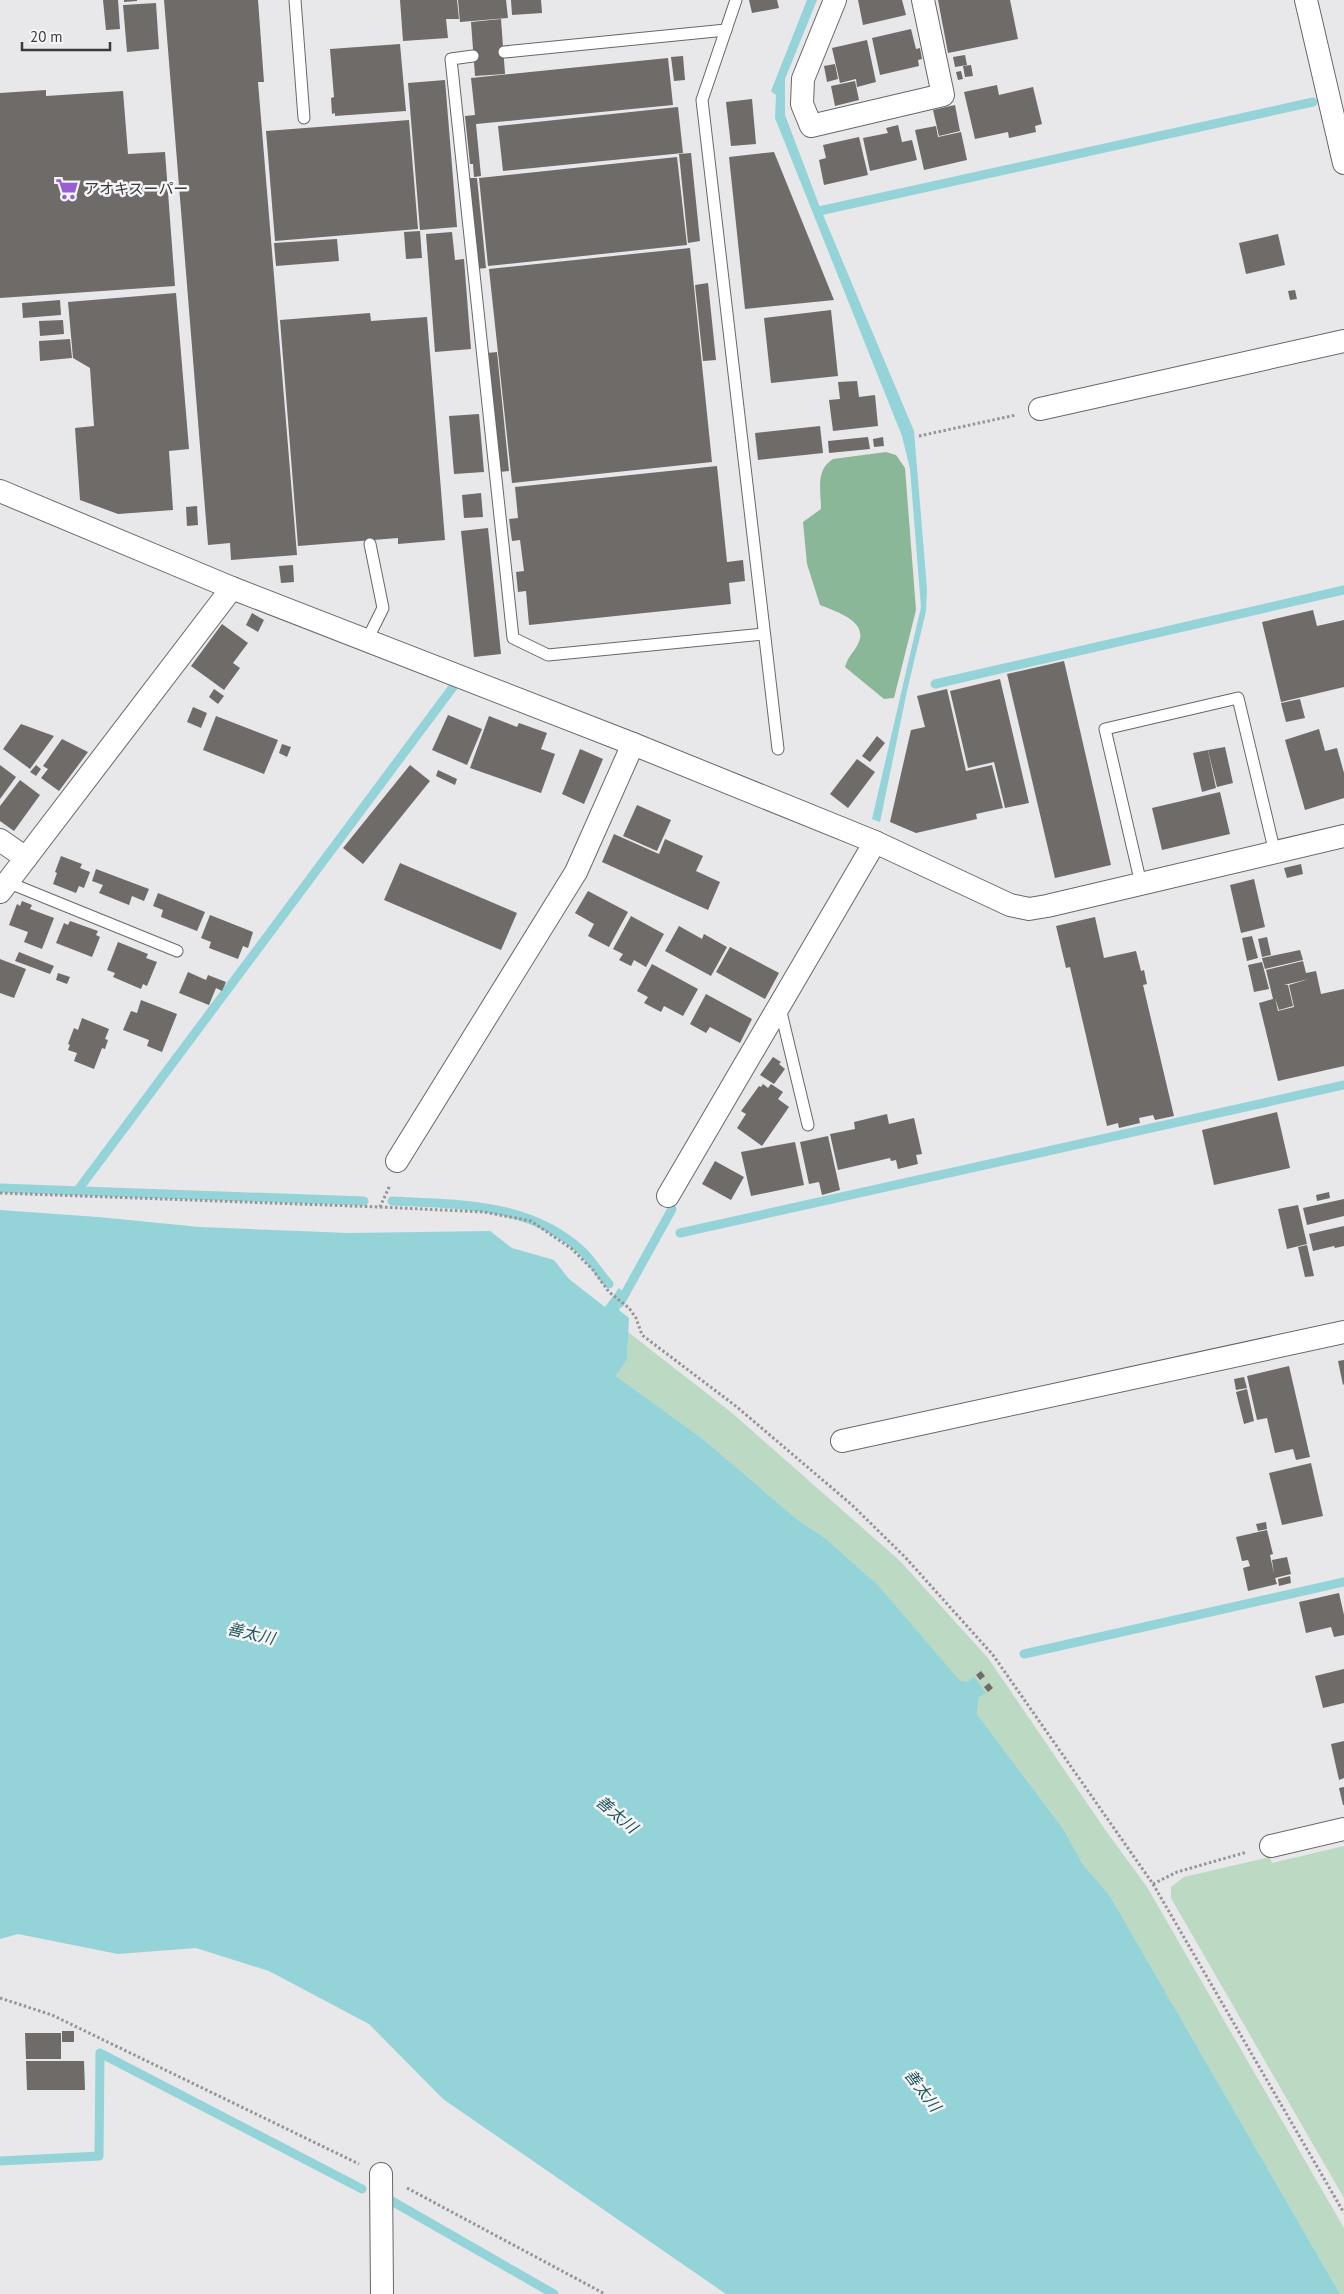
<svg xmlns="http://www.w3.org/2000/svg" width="1344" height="2294" font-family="'PT Sans','Noto Sans JP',sans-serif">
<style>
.green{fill:#bbd9c3}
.forest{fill:#8ab798}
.water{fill:#94d4d8}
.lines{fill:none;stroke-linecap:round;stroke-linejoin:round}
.stream{stroke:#94d4d8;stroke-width:9}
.building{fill:#6e6b69;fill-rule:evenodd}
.service-casing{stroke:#68676a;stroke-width:13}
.minor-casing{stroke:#68676a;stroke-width:24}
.path{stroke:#959597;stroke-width:3;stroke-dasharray:2.5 2.5;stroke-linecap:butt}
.service{stroke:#fff;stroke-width:11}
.minor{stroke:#fff;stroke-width:22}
.labels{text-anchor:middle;stroke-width:5;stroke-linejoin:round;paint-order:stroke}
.poi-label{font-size:15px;fill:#3a3a3b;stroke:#f5f4f7;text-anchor:start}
.water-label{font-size:16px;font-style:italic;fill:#22585c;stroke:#f5f4f7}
</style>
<rect width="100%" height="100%" fill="#e8e7ea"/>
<g class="green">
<path d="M628,1332L732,1413L900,1561L988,1658L1106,1831L1147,1887L1344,2228V2294H1340L1110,1896L1082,1863L1064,1830L977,1714L979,1697L968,1682H960L878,1585L825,1538L799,1521L703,1439L616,1376L627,1360Z"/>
<path d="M1344,1846V2198L1171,1898V1887L1184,1877L1270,1857L1272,1863Z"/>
</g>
<path class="forest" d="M886,452L896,455L905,468L916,610L894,698L884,699L845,667C849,654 853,654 858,644C870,621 834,611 820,605L807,564L803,522L821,509C821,491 815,470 833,459Z"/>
<g class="water">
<path d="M807,0H817L785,79V115L821,210L914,431L927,589L926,611L907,691L880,822L872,819L921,607L910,469L902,436L775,118L776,95L771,91Z"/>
<path d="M0,1210L98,1217L200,1227L349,1233L490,1231L512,1248L554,1260L569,1279L605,1307L619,1288L627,1296L619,1310L629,1318L627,1360L616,1376L703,1439L799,1521L825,1538L878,1585L960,1681L968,1682L974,1677L986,1693L979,1697L977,1714L1064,1830L1082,1863L1110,1896L1340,2294H726L443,2099L369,2024L269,1971L196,1948L118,1954L18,1934L0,1939Z"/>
</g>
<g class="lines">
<g class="stream">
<path d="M819,211L1313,102"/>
<path d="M935,684L1344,590"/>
<path d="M0,1188L364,1201"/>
<path d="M78,1190L453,687"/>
<path d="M392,1201C459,1204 530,1203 582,1251C592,1261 600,1274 609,1284"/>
<path d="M680,1233L1344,1085"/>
<path d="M620,1303L672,1209"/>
<path d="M1024,1654L1344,1582"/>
<path d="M0,2161L99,2156L100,2053L362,2189"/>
<path d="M390,2200L554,2294"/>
</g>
</g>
<g class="building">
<path d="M103,0H118L120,29L106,30Z"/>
<path d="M124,0H137V1L124,2Z"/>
<path d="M164,0H258L264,82H258L297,555L231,560L230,543L208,545Z"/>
<path d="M400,0H445L446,13L445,0H457L459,19H446L448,38L403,41Z"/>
<path d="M458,0H506L508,18L460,22Z"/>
<path d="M511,0H541L542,13L512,15Z"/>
<path d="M749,0H777L779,8L752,13Z"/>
<path d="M858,0H902L906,15L863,25Z"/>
<path d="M938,0H1010L1018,39L948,53Z"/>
<path d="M156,3L159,49L127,52L123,5Z"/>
<path d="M501,19L505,74L475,76L471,22Z"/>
<path d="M911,29L916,49L920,48L922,59L918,60L919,66L880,75L872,38Z"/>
<path d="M867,40L876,82L857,87L856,79L840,83L832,48Z"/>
<path d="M400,44L406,111L335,116V113L332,114L331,98L334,97L330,49Z"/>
<path d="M965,55L967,65L955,67L953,57Z"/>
<path d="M683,56L685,80L674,81L671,57Z"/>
<path d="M668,58L673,105L476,124L481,176L474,177L473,164H470L465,116L475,115L471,78Z"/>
<path d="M835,64L838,79L827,82L824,66Z"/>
<path d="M971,65L973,76L965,77L963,66Z"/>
<path d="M961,71L963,79L958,80L956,72Z"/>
<path d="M445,80L457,227L420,230L408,83Z"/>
<path d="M855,81L859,100L835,106L831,86Z"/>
<path d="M997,85L999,95L1033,87L1042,124L1035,126L1036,132L1009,138L1008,132L975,139L964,92Z"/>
<path d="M46,90V96L123,91L128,154L165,152L175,286L0,298V93Z"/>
<path d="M752,99L756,144L731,146L726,102Z"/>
<path d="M955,105L960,131L939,136L933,110Z"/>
<path d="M678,107L683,153L503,171L498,126Z"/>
<path d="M409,120L418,229L275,241L266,131Z"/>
<path d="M898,125L902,142L912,140L917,160L870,171L863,138L888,133L886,128Z"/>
<path d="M936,126L938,137L961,132L967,160L924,170L915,130Z"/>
<path d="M859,137L868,175L824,185L819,160L826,158L823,145Z"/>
<path d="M774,152L834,300L745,309L729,157Z"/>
<path d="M691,153L700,241L688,243L679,154Z"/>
<path d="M677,157L687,245L488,266L479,178Z"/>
<path d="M467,178H477L486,268L476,269Z"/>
<path d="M420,231L422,258L406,259L404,232Z"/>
<path d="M452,232L455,260L464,259L471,349L435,352L426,234Z"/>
<path d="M1278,234L1285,265L1246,274L1239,243Z"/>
<path d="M337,239L339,261L276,266L274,243Z"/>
<path d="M690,248L712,462L512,483L489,269Z"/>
<path d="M708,283L716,360L703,361L695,285Z"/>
<path d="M1295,290L1297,299L1290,300L1288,291Z"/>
<path d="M176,293L189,449L169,451L173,510L118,514L80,500L75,428L94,426L90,368L73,358L68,302Z"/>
<path d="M60,300L61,315L23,318L22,303Z"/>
<path d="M831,310L838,376L771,383L764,318Z"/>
<path d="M370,313L371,321L427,317L445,540L398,544V538L298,546L280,320Z"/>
<path d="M63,320L64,334L40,336L39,321Z"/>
<path d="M70,339L72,358L40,361L39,341Z"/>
<path d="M497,352L509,471L499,472L487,353Z"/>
<path d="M857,381L859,397L875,395L878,426L833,431L829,400L840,399L838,382Z"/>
<path d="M479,414L484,472L454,474L449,416Z"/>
<path d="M820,426L823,453L758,460L755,433Z"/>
<path d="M868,437L870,449L829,453L828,441Z"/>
<path d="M883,437L884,446L874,447L873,439Z"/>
<path d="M717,466L727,562L743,560L745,581L729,583L731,604L529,625L526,591L518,592L516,572L524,571L520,540L512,541L509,519L518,518L515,487Z"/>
<path d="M481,493L483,517L464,518L462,495Z"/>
<path d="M197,506L198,525L187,526L186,507Z"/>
<path d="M488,528L501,654L474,657L461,531Z"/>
<path d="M293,565L294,582L281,583L279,566Z"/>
<path d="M1313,610L1317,626L1344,620V687L1281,702L1262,622Z"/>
<path d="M252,613L264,620L258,632L246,625Z"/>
<path d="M222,624L248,643L233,663L240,668L224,690L191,666Z"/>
<path d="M1064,661L1111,865L1055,878L1007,674Z"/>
<path d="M1000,679L1029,803L1005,808L994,762L968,768L950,691Z"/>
<path d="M214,689L224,696L218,704L209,697Z"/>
<path d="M947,689L966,771L992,765L1003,808L976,814L977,819L916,833L890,822L911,730L925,727L917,696Z"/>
<path d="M1300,699L1305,718L1286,722L1281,703Z"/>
<path d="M193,707L207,713L201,728L187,722Z"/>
<path d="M448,715L482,729L467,765L432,750Z"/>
<path d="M216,716L278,740L264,774L203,750Z"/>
<path d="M489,716L517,727L519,723L547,733L541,749L555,754L541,793L470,768Z"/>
<path d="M21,724L54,736L30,769L3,749Z"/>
<path d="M1319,729L1325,751L1337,748L1344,773V798L1305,810L1285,740Z"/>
<path d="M877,736L885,743L870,762L862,756Z"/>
<path d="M62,739L88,752L59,791L41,778L48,769L43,766Z"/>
<path d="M282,744L291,747L287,757L279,753Z"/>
<path d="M1225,747L1233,783L1217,787L1208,750Z"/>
<path d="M580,749L603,759L584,804L562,794Z"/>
<path d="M1208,750L1216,788L1202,792L1193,753Z"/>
<path d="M857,759L875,772L848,808L830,794Z"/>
<path d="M0,765L16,777L0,799Z"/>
<path d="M36,765L41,769L36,776L30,772Z"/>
<path d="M410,765L430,781L363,864L343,848Z"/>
<path d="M438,770L457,779L455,785L436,776Z"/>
<path d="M20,780L40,795L14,831L0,821V806Z"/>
<path d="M1220,792L1230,834L1162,850L1152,808Z"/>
<path d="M637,805L671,820L657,851L623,836Z"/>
<path d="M614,834L659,854L665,839L703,856L696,871L720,882L708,910L602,862Z"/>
<path d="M61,856L82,864L80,868L90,872L84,888L79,886L76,893L53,884L57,873L55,872Z"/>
<path d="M400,863L517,913L501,950L384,900Z"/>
<path d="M1301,864L1303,874L1287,878L1284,868Z"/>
<path d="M96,869L149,889L144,901L132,896L129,905L99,893L103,885L92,881Z"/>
<path d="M1254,879L1265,927L1241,933L1230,885Z"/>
<path d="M588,891L628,912L609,947L588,936L594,924L575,913Z"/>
<path d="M158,893L205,912L197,931L161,917L163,910L153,906Z"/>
<path d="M22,901L32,905L30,909L54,918L42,949L24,942L28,932L9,925L17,904L20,906Z"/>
<path d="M210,915L253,932L248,948L243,946L238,959L209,948L211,942L201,938Z"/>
<path d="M631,916L664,934L646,967L634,960L631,966L619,960L623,954L613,949Z"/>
<path d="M1095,917L1104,958L1136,951L1141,971L1144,970L1147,984L1143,985L1174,1116L1155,1120L1153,1115L1139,1118L1140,1123L1119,1128L1118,1123L1107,1126L1070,967L1066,968L1056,926Z"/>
<path d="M70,921L98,931L96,935L100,937L92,957L56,943L64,923L68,925Z"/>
<path d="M679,926L702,939L704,934L727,947L711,976L665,951Z"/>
<path d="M1252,936L1258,958L1247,961L1242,938Z"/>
<path d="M1267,937L1271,955L1262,957L1258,939Z"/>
<path d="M118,942L148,954L146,958L157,962L147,986L143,984L141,989L113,977L115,973L107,970Z"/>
<path d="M730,947L779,973L765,999L716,972Z"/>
<path d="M1300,950L1303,960L1265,969L1262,958Z"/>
<path d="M19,952L54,966L50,974L15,961Z"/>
<path d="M0,959L26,969L14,998L0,993Z"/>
<path d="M1303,961L1306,973L1316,971L1321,994L1344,989V1066L1278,1081L1259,1003L1273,999L1266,970ZM1309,979L1289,985L1294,1007L1278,1011L1275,998L1279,1010L1293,1006L1288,985H1284Z"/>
<path d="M1262,962L1269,989L1254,992L1248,965Z"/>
<path d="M652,964L698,989L683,1016L664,1006L661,1012L644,1003L648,997L637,991Z"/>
<path d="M188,972L206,980L208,975L226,982L222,991L216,988L209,1005L179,993Z"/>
<path d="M58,973L70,977L67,984L56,980Z"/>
<path d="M706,994L752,1019L740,1043L710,1027L706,1033L690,1024Z"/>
<path d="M141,1000L177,1014L162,1052L147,1046L149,1040L123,1030L131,1011L137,1013Z"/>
<path d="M82,1018L109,1029L105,1039L108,1040L105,1049L102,1048L94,1069L74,1061L77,1053L68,1050L70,1045L68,1044L74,1028L78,1030Z"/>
<path d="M773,1057L781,1062L779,1064L785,1069L774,1084L760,1075Z"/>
<path d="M763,1084L768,1088L771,1084L783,1092L778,1099L789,1107L762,1146L737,1128L746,1114L741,1111L759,1086L761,1087Z"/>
<path d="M1277,1112L1290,1168L1214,1185L1202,1130Z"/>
<path d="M887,1114L889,1124L914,1118L922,1154L916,1155L918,1164L898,1169L896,1160L891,1161L890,1158L838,1170L830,1134L855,1129L854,1122Z"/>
<path d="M828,1136L840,1190L822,1195L819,1182L809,1184L800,1142Z"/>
<path d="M795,1142L804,1185L751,1196L741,1152Z"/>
<path d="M715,1161L744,1177L731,1200L702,1184Z"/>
<path d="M1329,1192L1330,1198L1317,1201L1316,1195Z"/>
<path d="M1344,1199V1216L1307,1225L1303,1208Z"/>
<path d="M1298,1205L1307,1244L1287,1249L1278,1209Z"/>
<path d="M1344,1226V1246L1335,1248L1334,1246L1313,1251L1309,1234Z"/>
<path d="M1307,1245L1314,1276L1305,1277L1298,1247Z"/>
<path d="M1344,1360V1384L1343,1385L1338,1361Z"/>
<path d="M1289,1366L1310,1457L1296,1460L1293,1449L1275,1453L1267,1418L1257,1420L1247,1376Z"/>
<path d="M1244,1377L1247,1388L1236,1390L1234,1379Z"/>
<path d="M1247,1389L1254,1421L1244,1424L1236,1392Z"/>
<path d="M1311,1463L1323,1516L1282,1525L1269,1473Z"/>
<path d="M1266,1522L1267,1529L1258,1531L1256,1524Z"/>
<path d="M1267,1530L1273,1554L1270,1555L1274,1574L1272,1560L1287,1557L1291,1574L1275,1578L1277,1584L1248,1591L1243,1568L1250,1566L1248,1560L1242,1561L1236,1537Z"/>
<path d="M1290,1576L1291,1583L1279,1586L1278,1579Z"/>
<path d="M1339,1593L1344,1615V1635L1334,1637L1331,1627L1306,1633L1299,1602Z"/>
<path d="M1344,1669V1703L1323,1708L1315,1676Z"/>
<path d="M981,1671L985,1676L980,1680L976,1675Z"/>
<path d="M989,1683L993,1688L988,1692L984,1687Z"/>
<path d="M1344,1741V1778L1339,1780L1331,1744Z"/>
<path d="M1344,1787V1805H1343L1339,1788Z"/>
<rect x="62" y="2031" width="12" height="11"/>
<path d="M25,2033H61V2059H26Z"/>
<path d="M26,2061H84L85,2090H27Z"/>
</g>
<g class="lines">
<defs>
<g id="service">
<path d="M295,0L304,118"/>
<path d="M736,0L702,100L778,749"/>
<path d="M504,52L726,30"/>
<path d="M473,56L451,59L513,638L548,655L764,634"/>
<path d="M367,640L383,608L370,544"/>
<path d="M7,882L177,951"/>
<path d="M1141,884L1105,729L1238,698L1275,853"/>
<path d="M780,1008L808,1125"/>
</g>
<g id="minor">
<path d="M835,0L803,79L802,104L811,126L943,95L923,0"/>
<path d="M1306,0L1344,163"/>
<path d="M1040,409L1344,341"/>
<path d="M0,491L232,588L633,744L875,842L1010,905L1029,909L1047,906L1344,836"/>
<path d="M0,840L26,858"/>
<path d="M0,892L232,588"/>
<path d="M397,1161L576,872L633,744"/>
<path d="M668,1196L875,842"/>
<path d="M842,1441L1344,1332"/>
<path d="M1271,1846L1344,1829"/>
<path d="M381,2174L382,2294"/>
</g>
</defs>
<use href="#service" class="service-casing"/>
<use href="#minor" class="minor-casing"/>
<g class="path">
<path d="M919,436L1016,415"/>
<path d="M0,1193L380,1207L390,1185"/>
<path d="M380,1207L484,1212L531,1221L572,1249L593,1270L609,1292L629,1308L636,1318L642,1335L737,1407L852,1505L905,1557L993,1655L1153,1884L1344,2213"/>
<path d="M1153,1884L1177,1872L1247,1852"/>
<path d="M0,1998L52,2015L359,2164"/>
<path d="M407,2188L605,2294"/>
</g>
<use href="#service" class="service"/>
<use href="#minor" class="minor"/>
</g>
<defs>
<symbol id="supermarket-bare" viewBox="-9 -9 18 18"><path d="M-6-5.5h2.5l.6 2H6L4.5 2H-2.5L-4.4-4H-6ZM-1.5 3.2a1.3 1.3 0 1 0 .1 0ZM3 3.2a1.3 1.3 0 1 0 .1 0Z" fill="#975ed6" stroke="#f5f4f7" stroke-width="2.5" paint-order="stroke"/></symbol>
</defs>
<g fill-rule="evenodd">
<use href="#supermarket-bare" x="51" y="173" width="32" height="32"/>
</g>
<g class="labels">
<g class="poi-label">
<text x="84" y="194">アオキスーパー</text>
</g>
<g class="water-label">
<text transform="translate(251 1633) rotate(13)" y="6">善太川</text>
<text transform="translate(617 1814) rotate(40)" y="6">善太川</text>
<text transform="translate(923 2090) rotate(53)" y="6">善太川</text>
</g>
</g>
<path d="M22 42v8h88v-8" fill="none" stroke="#3a3a3b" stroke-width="2.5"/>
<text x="30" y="42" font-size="15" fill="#3a3a3b" stroke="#f5f4f7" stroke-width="4" paint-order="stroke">20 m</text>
</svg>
